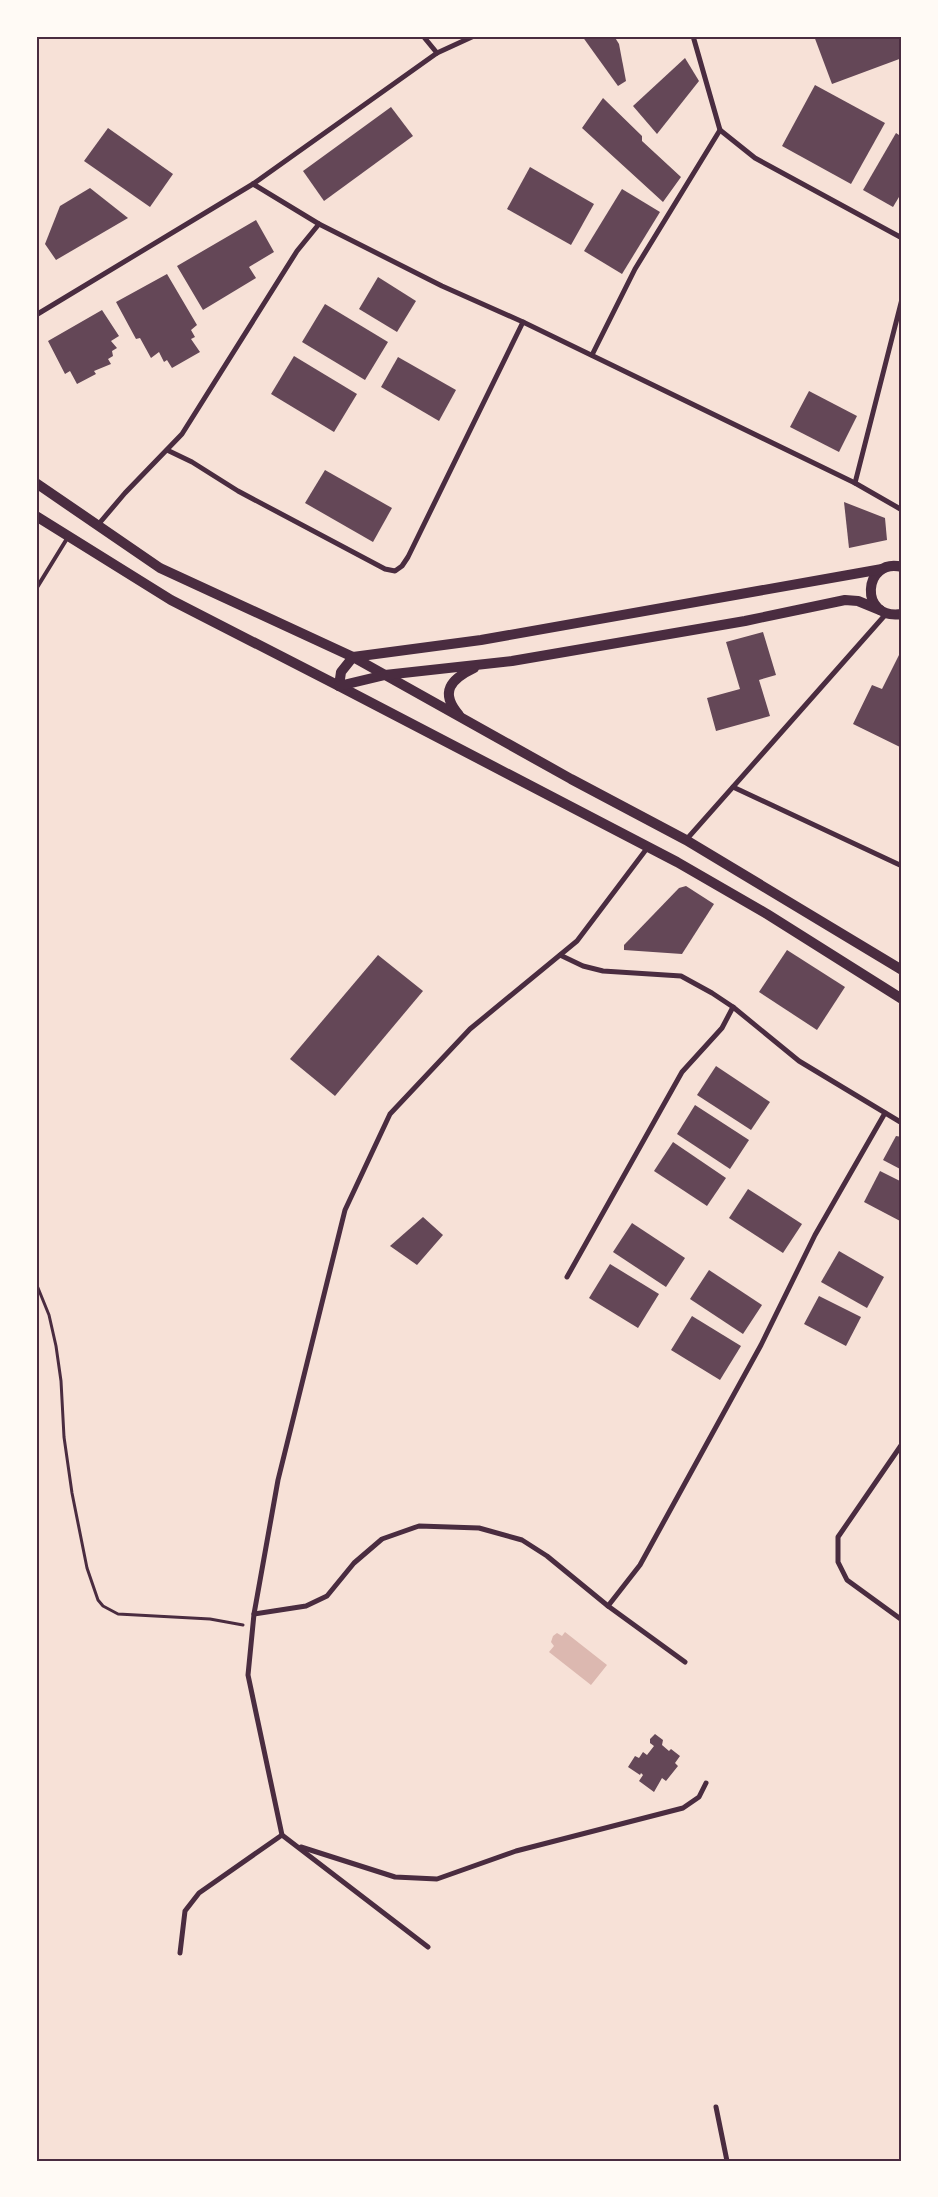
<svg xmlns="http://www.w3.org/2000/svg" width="938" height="2197" font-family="Overpass,sans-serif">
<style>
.water{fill:#dcb8b0}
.building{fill:#644757}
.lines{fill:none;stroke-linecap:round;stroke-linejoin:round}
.path{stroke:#4a2c40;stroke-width:3}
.service{stroke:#4a2c40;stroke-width:4}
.minor{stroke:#4a2c40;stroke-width:5}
.secondary{stroke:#4a2c40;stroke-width:10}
.neatline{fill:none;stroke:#4a2c40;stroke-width:2}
</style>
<rect width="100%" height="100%" fill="#f7e1d7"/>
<path class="water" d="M565,1632L607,1665L591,1685L549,1652L554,1646L551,1642L553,1636L557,1633L562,1636Z"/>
<g class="building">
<path d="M582,36H614L619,44L626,81L618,86Z"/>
<path d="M814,36H902V58L832,84Z"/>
<path d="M685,58L699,81L657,134L633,106Z"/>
<path d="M815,85L885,123L851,184L782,146Z"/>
<path d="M603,98L642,136V141L681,177L663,202L582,128Z"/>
<path d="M391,107L413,136L324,201L303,171Z"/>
<path d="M108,128L173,174L150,207L84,161Z"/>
<path d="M896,133L902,137V192L893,207L863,190Z"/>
<path d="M530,167L594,204L571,245L507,209Z"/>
<path d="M90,188L128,218L56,260L45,244L60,206Z"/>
<path d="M622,189L660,212L622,274L584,251Z"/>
<path d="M256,220L274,252L249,267L256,278L203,310L177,266Z"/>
<path d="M167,274L197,325L191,330L195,337L191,339L200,352L172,368L167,360L164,362L159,352L151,358L140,338L136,339L116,302Z"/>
<path d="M378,277L416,301L397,332L359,309Z"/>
<path d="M325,304L388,342L365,380L302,342Z"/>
<path d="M102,310L119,336L111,341L117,348L112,351L113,356L108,359L111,364L94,371L96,374L77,384L70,371L65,374L48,341Z"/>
<path d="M294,356L357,394L334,432L271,394Z"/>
<path d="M398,357L456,390L439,421L381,387Z"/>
<path d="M809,391L857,416L839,452L790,427Z"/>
<path d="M325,470L392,508L373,542L305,503Z"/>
<path d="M844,502L885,518L887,540L849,548Z"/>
<path d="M763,632L776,675L759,680L770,716L716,731L707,698L740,689L726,642Z"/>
<path d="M902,649V748L853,724L872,685L882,689Z"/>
<path d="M686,886L714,904L682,954L624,950V945L679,888Z"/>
<path d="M787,950L845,987L817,1030L759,992Z"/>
<path d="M378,955L423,991L335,1096L290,1059Z"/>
<path d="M716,1066L770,1102L751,1130L697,1095Z"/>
<path d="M695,1105L749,1140L730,1169L677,1134Z"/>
<path d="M896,1136L902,1137V1170L883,1160Z"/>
<path d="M673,1142L726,1178L707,1206L654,1171Z"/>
<path d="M880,1171L902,1182V1222L864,1202Z"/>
<path d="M748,1189L802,1224L783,1253L729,1218Z"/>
<path d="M423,1217L443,1235L417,1265L390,1246Z"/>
<path d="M632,1223L685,1258L666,1287L613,1252Z"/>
<path d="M839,1251L884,1277L867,1308L821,1282Z"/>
<path d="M610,1264L659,1294L638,1328L589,1298Z"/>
<path d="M709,1270L762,1305L743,1334L690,1299Z"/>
<path d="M819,1296L861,1317L846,1346L804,1324Z"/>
<path d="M692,1316L741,1346L720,1380L671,1350Z"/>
<path d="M655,1734L663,1740L662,1745L669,1751L671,1749L680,1756L675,1763L678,1766L666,1781L662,1778L654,1792L639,1781L643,1775L641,1773L640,1775L628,1767L635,1756L639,1758L643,1752L647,1755L654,1746L650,1743V1739Z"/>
</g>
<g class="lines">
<path class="path" d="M36,1283L49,1315L56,1346L61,1381L64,1437L72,1493L87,1568L98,1600L103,1606L118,1614L210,1619L243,1625"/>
<path class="service" d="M36,589L68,537"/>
<g class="minor">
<path d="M423,36L437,53"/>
<path d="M720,130L755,158L902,238"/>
<path d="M253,184L319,224L442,286L523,322L855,483L902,510"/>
<path d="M36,315L253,184L437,53L474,36"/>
<path d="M592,355L635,269L720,130L693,36"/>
<path d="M167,450L192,462L238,491L385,569L395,571L402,566L408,557L523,322"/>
<path d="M855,483L902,299"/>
<path d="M97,526L125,493L182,434L297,251L319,224"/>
<path d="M733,787L902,866"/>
<path d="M686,840L886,614"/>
<path d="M560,955L583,966L603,971L681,976L712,993L733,1007L799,1061L902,1123"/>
<path d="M567,1277L682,1072L722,1028L733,1007"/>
<path d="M902,1444L838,1537V1562L847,1580L902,1620"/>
<path d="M608,1606L640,1565L761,1345L815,1235L885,1113"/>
<path d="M254,1614L306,1606L327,1596L354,1563L382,1539L419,1526L479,1528L522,1540L547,1556L608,1606L685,1662"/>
<path d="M301,1847L395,1877L437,1879L516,1851L683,1808L699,1797L706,1783"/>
<path d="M428,1947L282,1835L248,1675L254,1614L278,1480L345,1210L390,1114L470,1029L577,941L648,847"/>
<path d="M180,1953L185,1911L199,1893L282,1835"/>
<path d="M716,2107L727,2161"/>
</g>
<g class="secondary">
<path d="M36,483L160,568L353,657L571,779L686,840L902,970"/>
<path d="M36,516L171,600L339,686L677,862L767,914L902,999"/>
<path d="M902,567C863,557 858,621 902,614"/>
<path d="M339,686L341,672L353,657L481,640L882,569"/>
<path d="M339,686L385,675L512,661L745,621L845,600L858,601L880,610"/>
<path d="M459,715C439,692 451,679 474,668"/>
</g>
</g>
<rect width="938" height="2197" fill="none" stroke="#fffaf5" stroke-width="75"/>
<rect x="38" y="38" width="862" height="2122" class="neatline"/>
</svg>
